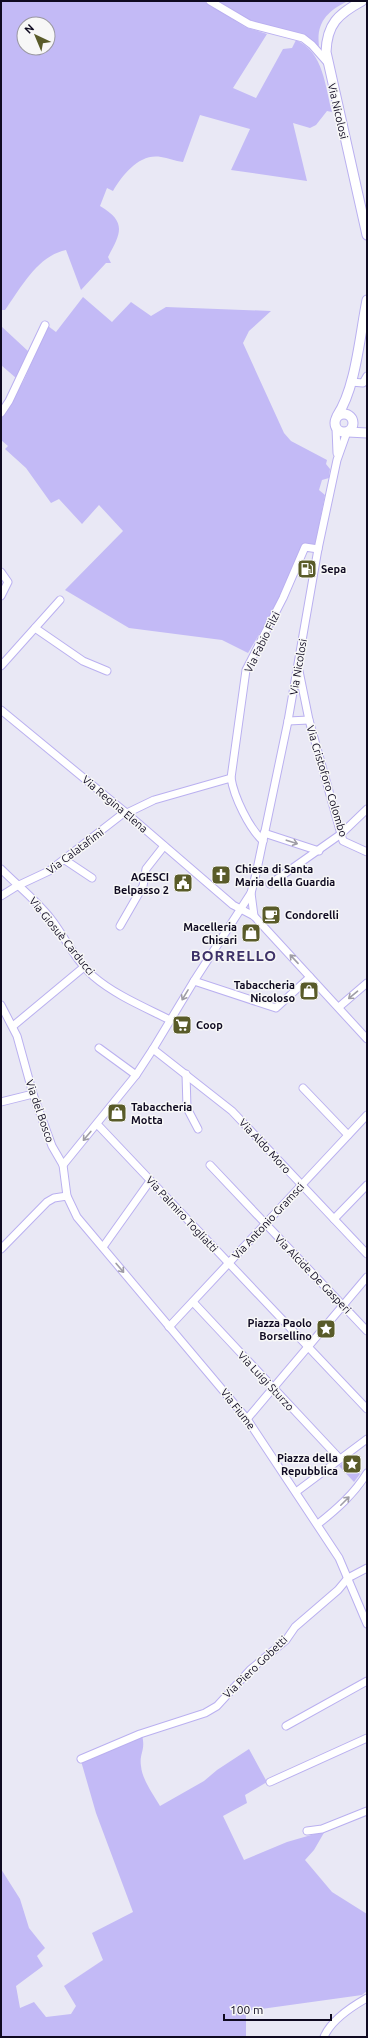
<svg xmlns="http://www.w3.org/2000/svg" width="368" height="2038" font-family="Ubuntu,sans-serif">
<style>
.green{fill:#c3baf6;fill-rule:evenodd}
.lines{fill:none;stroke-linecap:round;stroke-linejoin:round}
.minor-casing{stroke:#bab0f0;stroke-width:9}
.major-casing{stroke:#bab0f0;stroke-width:11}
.minor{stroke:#fff;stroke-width:7}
.major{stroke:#fff;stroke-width:9}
.oneway{stroke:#9f9da6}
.labels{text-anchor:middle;stroke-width:3;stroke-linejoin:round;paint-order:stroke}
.street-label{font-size:11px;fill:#0f0a21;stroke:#f7f7f7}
.poi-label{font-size:11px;font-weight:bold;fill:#0f0a21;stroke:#f7f7f7;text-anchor:start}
.district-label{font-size:15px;font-weight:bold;letter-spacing:1px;fill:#3e3268;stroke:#f7f7f7}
</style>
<rect width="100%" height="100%" fill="#e9e8f5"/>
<g class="green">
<path d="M1,1H204L245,27L267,34L233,88L256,98L283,49L292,48L296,40C324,52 325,87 332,112L327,111L316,125L310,128L293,123L307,181L231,170L250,129L200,115L183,162C175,161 168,158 161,157C140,153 123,174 113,191L107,188L100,206C127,222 121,233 108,257L111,263H106L81,290L66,250C37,256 21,288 5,310H1ZM24,24H48V48H24Z"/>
<path d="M214,1H348C327,11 316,23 319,46L311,42L249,22Z"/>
<path d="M83,297L112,322L131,302L151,316L166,307L271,311L249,331L243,343L284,433L291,441L327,460L326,464L330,469L329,478L322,480L319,490L325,495L315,546L302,545L278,603L248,653L222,640L129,628L65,590L123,531L99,505L82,524L59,499L51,503L26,468L5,449L8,446L1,440V418L23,382L48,326L56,332Z"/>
<path d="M1,326L29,352L16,378L1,365Z"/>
<path d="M347,1460L360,1474L354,1482L339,1466Z"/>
<path d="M142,1735C146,1751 139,1753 141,1766C142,1779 153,1794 160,1806L204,1781L217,1770L249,1749L267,1782L245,1795L247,1803L223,1816L244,1860L287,1842L325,1831L314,1850L305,1860L332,1892L367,1914V1991L362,1995L246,2011V2037H1V1869L20,1899L29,1928L45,1948L37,1956L43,1966L16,1986L20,2008L34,2002L46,2017L71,2014L76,2006L64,1986L103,1960L92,1933L133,1912L96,1813L81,1761Z"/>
</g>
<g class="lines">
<defs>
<g id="minor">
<path d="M210,1L249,24L303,38L312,45L327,62"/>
<path d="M351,382L363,383L367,376"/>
<path d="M1,413L9,401L45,325"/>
<path d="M336,428L337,453"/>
<path d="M1,572L8,582L1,596"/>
<path d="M35,628L83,661L107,671"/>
<path d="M1,666L60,600"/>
<path d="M299,671L309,720L341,834L343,841L367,852"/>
<path d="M1,710L125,812L233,905L254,916L367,1039"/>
<path d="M288,721L309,720"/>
<path d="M231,778L246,670L283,598L305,547L318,549"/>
<path d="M127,813L154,800L231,778C234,797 249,828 263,841"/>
<path d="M264,833L319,851"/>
<path d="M65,860L92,878"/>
<path d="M1,869C18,886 36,900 51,919C65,937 75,960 93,976C115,995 144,1007 170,1020"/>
<path d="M270,884L341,834L367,809"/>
<path d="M251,893L254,916"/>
<path d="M1,896L17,886L49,871L125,812"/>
<path d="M120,926L143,886L146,869L164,846"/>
<path d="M194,981L276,1008L310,977"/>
<path d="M1,1005L17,1036L33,1094L52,1146L63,1165L67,1196L77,1217L247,1419L339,1558L367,1624"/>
<path d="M339,1007L367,983"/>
<path d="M13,1026L84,967"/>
<path d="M99,1048L136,1075"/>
<path d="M153,1049L232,1111L367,1254"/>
<path d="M186,1074L187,1108L198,1129"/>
<path d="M303,1088L348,1135"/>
<path d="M1,1102L33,1094"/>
<path d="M97,1124L367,1409"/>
<path d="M63,1165L136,1075L153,1049L194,981L251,893L256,874L288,721L318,549L337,460L347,432"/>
<path d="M210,1165L367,1331"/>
<path d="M334,1219L367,1185"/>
<path d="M103,1247L150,1181"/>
<path d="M1,1249L47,1202L54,1198L67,1196"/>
<path d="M193,1302L340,1459"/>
<path d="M169,1327L367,1115"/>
<path d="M247,1419L367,1277"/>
<path d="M296,1492L367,1439"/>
<path d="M318,1524C337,1509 354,1494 367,1473"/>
<path d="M286,1726L367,1681"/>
<path d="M81,1759L140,1734L205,1713L217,1706L250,1670L286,1640L295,1627L338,1590L348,1578L367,1568"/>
<path d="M270,1782L367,1738"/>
<path d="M307,1831L322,1829L367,1811"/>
<path d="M324,2037C331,2020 351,2007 367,1998"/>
</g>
<g id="major">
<path d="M362,1C338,14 327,24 326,52L367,235"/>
<circle cx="344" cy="423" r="9"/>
<path d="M337,416C356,388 360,334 367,300"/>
<path d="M348,432L367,433"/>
</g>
</defs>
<use href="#minor" class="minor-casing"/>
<use href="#major" class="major-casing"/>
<use href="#minor" class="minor"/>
<use href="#major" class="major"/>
</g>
<defs><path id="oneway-shaft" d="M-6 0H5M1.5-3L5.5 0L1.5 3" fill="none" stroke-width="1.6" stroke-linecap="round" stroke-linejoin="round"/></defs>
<g class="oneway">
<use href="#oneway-shaft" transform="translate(292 842) rotate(18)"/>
<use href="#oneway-shaft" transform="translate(294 959) rotate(-133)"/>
<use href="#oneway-shaft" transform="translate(185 995) rotate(121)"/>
<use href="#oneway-shaft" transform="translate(353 995) rotate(140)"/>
<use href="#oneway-shaft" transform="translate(87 1136) rotate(130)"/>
<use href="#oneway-shaft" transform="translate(120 1268) rotate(50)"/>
<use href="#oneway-shaft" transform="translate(345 1501) rotate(-45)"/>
</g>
<defs>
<symbol id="fuel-square" viewBox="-11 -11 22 22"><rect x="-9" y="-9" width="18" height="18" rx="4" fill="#595b29" stroke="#f7f7f7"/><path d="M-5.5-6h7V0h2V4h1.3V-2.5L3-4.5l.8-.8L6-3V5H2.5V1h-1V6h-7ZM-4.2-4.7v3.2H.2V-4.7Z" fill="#fff"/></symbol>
<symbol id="church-square" viewBox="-11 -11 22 22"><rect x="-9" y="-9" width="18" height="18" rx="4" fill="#595b29" stroke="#f7f7f7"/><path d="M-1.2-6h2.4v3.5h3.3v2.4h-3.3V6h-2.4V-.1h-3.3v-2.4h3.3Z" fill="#fff"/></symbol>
<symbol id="civic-square" viewBox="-11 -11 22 22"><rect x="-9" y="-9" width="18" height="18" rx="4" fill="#595b29" stroke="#f7f7f7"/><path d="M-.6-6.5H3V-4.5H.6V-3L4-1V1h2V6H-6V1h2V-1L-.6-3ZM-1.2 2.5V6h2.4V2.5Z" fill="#fff"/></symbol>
<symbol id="cafe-square" viewBox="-11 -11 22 22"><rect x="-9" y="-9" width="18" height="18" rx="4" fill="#595b29" stroke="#f7f7f7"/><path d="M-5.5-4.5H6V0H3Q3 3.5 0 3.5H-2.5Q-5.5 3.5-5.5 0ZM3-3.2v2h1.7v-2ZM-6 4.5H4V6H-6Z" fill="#fff"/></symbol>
<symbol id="shop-square" viewBox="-11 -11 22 22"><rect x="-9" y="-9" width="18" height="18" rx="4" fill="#595b29" stroke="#f7f7f7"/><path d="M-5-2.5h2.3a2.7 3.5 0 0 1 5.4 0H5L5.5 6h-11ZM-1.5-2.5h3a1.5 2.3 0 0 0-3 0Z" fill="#fff"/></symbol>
<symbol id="supermarket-square" viewBox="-11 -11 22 22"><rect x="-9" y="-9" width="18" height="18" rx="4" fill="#595b29" stroke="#f7f7f7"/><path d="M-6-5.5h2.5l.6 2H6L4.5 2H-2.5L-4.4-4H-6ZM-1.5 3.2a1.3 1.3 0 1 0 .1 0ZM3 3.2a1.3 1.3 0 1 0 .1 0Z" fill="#fff"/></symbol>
<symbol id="sight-square" viewBox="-11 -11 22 22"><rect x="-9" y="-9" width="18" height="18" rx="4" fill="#595b29" stroke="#f7f7f7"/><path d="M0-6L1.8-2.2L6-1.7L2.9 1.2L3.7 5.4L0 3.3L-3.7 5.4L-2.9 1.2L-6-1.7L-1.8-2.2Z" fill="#fff"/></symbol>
</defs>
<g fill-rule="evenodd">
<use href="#fuel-square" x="296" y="558" width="22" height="22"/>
<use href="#church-square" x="210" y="864" width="22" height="22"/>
<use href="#civic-square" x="172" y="872" width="22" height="22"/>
<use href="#cafe-square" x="260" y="904" width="22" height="22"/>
<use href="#shop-square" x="240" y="922" width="22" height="22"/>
<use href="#shop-square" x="298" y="980" width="22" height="22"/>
<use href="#supermarket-square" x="171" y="1014" width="22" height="22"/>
<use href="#shop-square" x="106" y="1102" width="22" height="22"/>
<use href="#sight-square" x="315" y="1318" width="22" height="22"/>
<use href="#sight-square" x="341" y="1453" width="22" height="22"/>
</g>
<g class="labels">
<g class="street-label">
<text transform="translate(338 111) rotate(77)" y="4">Via Nicolosi</text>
<text transform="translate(262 642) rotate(-64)" y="4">Via Fabio Filzi</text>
<text transform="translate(298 667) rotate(-80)" y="4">Via Nicolosi</text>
<text transform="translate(327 781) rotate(73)" y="4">Via Cristoforo Colombo</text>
<text transform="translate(115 804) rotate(40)" y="4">Via Regina Elena</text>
<text transform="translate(75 851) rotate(-37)" y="4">Via Calatafimi</text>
<text transform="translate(62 936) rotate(51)" y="4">Via Giosuè Carducci</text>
<text transform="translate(40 1111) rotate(71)" y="4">Via del Bosco</text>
<text transform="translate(265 1146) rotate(47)" y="4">Via Aldo Moro</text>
<text transform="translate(182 1214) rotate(47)" y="4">Via Palmiro Togliatti</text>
<text transform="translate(268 1221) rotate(-47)" y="4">Via Antonio Gramsci</text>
<text transform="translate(313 1274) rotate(46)" y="4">Via Alcide De Gasperi</text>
<text transform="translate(266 1381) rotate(47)" y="4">Via Luigi Sturzo</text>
<text transform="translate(238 1409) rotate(52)" y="4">Via Fiume</text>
<text transform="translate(255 1667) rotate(-44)" y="4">Via Piero Gobetti</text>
</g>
<g class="poi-label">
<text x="321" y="573">Sepa</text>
<text x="235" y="873">Chiesa di Santa<tspan x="235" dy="13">Maria della Guardia</tspan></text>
<text x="169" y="881" text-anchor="end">AGESCI<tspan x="169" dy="13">Belpasso 2</tspan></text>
<text x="285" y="919">Condorelli</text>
<text x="237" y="931" text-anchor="end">Macelleria<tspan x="237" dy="13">Chisari</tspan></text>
<text x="295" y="989" text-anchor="end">Tabaccheria<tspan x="295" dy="13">Nicoloso</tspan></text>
<text x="196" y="1029">Coop</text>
<text x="131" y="1111">Tabaccheria<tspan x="131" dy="13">Motta</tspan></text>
<text x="312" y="1327" text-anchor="end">Piazza Paolo<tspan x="312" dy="13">Borsellino</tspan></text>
<text x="338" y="1462" text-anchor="end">Piazza della<tspan x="338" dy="13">Repubblica</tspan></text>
</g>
<g class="district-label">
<text x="234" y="961">BORRELLO</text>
</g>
</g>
<rect width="368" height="2038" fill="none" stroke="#0f0a21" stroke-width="4"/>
<g transform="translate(36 36) rotate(316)"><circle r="19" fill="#f7f7f7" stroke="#9a98a1"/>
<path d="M0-3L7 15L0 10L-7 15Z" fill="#595b29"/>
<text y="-6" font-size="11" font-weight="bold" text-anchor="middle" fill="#0f0a21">N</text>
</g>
<path d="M224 2014v6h107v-6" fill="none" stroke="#0f0a21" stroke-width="2"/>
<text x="230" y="2014" font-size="12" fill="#0f0a21" stroke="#f7f7f7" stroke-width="3" paint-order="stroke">100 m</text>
</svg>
